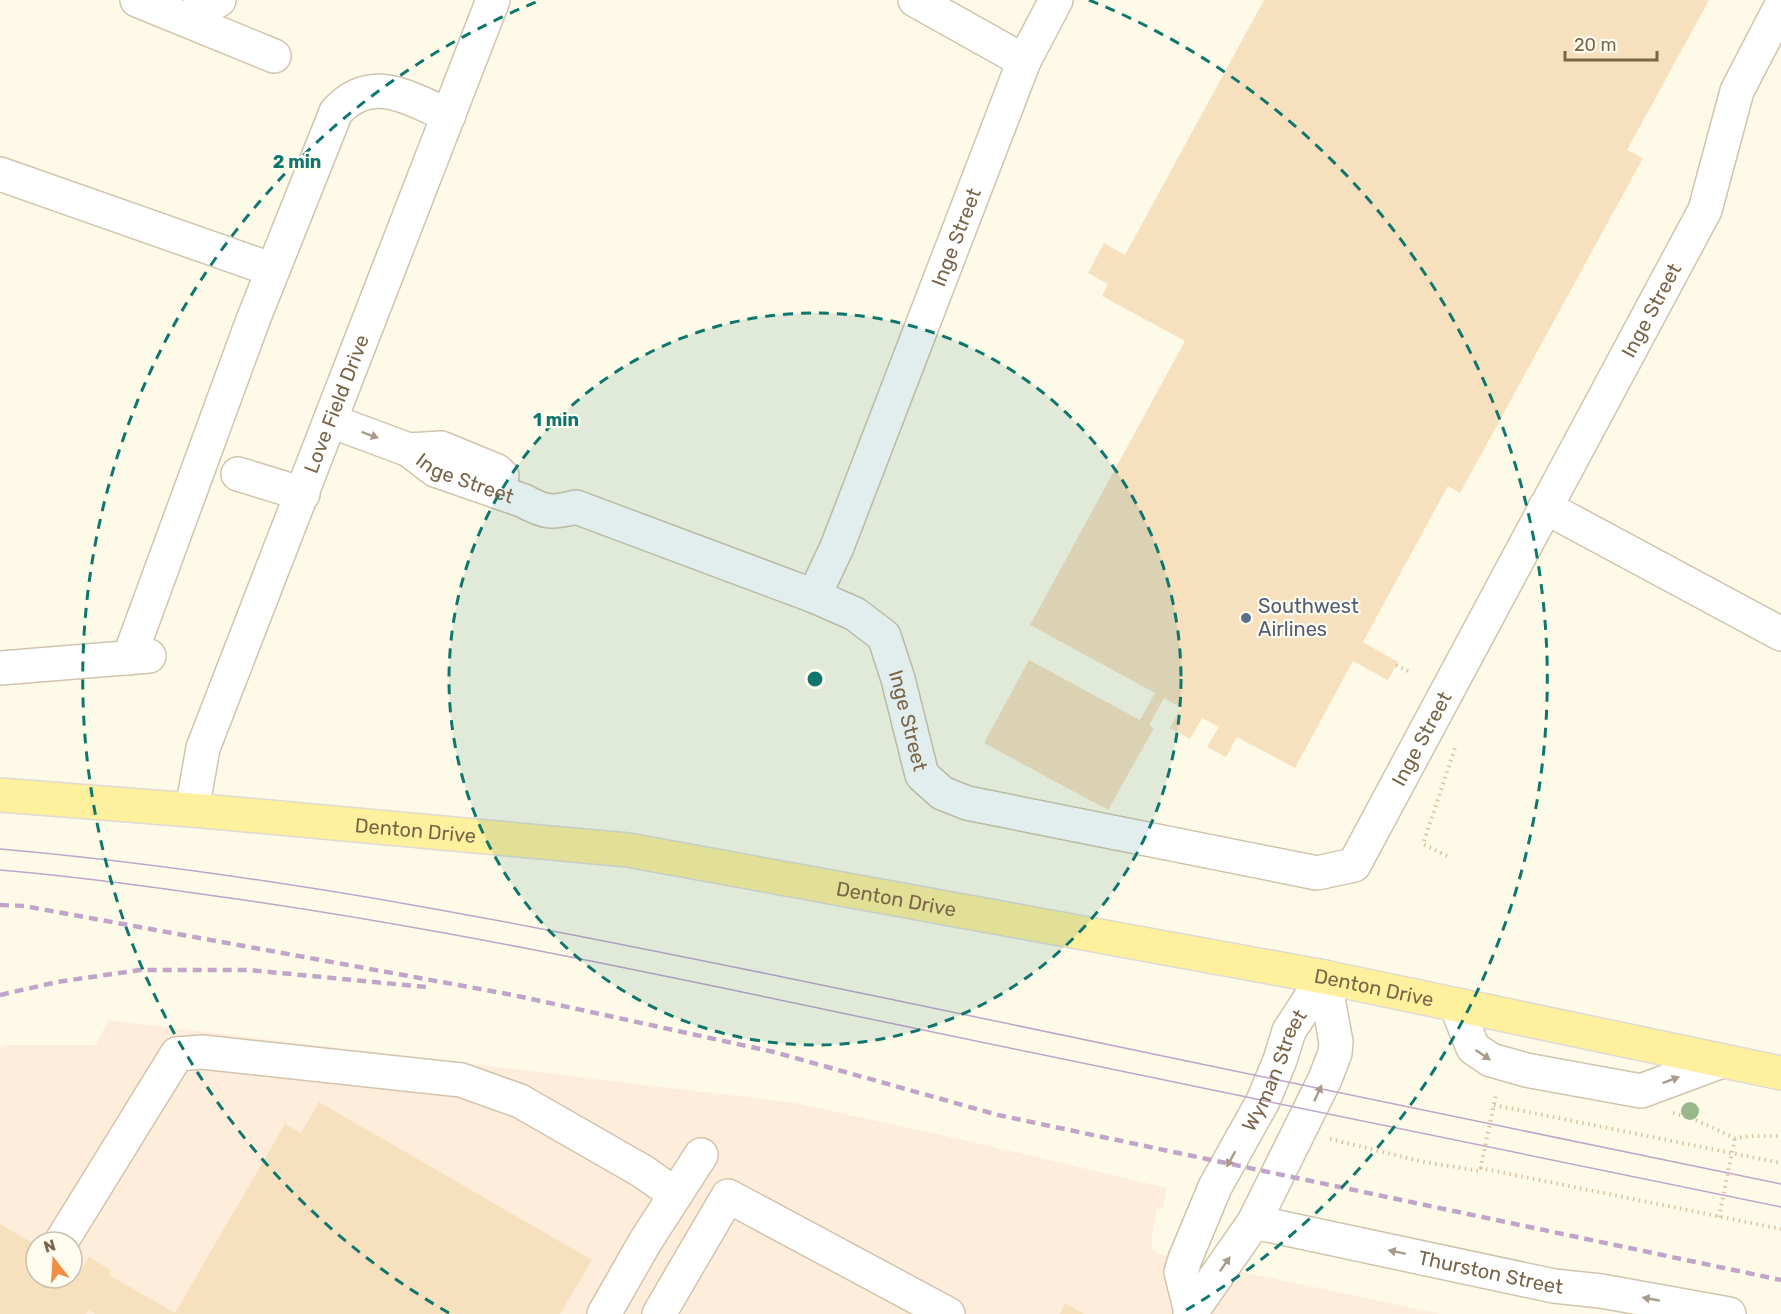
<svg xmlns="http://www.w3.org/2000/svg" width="1781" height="1314" font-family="Rubik,sans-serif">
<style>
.commercial{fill:#ffeddb;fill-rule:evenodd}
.building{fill:#f6e0bd}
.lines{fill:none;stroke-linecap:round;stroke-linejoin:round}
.minor-casing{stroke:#d2c4ac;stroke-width:36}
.major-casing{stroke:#dfdad3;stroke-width:36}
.path{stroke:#dbc39f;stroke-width:4;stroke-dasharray:1.5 4.5;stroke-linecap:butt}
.minor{stroke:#fff;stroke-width:33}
.major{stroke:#fff09e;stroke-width:33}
.tram{stroke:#c0a4ca;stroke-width:1.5}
.rail{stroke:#c0a4ca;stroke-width:4.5;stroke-dasharray:9 6;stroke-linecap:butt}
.tree{fill:#98b88c}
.oneway{fill:#a99b89}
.ring{fill:none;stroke:#0f766e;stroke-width:3;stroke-dasharray:10 8}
.service-dot{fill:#5c6f8a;stroke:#fffcf0;stroke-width:2}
.labels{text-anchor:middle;stroke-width:4.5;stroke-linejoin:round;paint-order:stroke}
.street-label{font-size:20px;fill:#7b6549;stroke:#fffcf0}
.service-label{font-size:20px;fill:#4e5e75;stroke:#fffcf0;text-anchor:start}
.centre{fill:#0f766e;stroke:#fffcf0;stroke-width:3}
.ring-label{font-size:18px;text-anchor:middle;font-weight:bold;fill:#0f766e;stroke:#fffcf0;stroke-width:4.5;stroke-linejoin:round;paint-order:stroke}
</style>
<rect width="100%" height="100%" fill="#fefae8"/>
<path class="commercial" d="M108,1020L795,1103L973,1142L1167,1188L1163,1209H1157L1152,1234V1249L1163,1255L1441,1314H0V1047L4,1045H96ZM36,1242H72V1278H36Z"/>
<g class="building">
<path d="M1264,0H1709L1627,150L1643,158L1460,493L1448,486L1363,642L1398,662L1388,680L1353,661L1295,768L1237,737L1226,757L1207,747L1219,727L1202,718L1190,739L1170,728L1181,708L1164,698L1149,725L1154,728L1108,810L984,743L1029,660L1140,720L1155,693L1030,625L1185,341L1102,296L1108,284L1088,273L1104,243L1125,255Z"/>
<path d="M319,1102L592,1260L560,1314H95L88,1310L86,1314H0V1224L36,1245V1278H72V1265L81,1270L89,1257L111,1270L109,1275L175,1313L285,1124L301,1133Z"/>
<path d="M1065,1303L1084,1314H1060Z"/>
</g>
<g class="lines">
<defs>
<g id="minor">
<path d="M137,0L274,56"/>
<path d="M184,19L219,0"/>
<path d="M1024,61L1056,0"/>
<path d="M0,174L273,270"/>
<path id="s1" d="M331,421L409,450L435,470L524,501C545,513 553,513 576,507L814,596L855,614L884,636L898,679L922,775L942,793L967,803L1317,873L1354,865L1705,210L1737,91L1781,6"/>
<path d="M409,450L441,448L497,471L502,476"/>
<path d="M238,474L303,494"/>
<path d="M1545,507L1781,634"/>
<path id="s2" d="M814,596L837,547L1024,61L915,0"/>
<path d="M129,658L253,320L336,112C372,72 408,99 449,115"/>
<path d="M0,668L149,656"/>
<path id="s3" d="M192,810L203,748L493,0"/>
<path d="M1456,1005L1473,1048L1491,1060L1526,1070L1641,1091L1722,1061"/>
<path id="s4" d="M1254,1222L1554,1286L1601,1291L1729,1314"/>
<path d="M61,1242L177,1054L202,1052L461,1080L520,1101L642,1171L675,1194"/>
<path id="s5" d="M1191,1312L1181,1272L1185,1259L1215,1187L1263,1101L1280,1060L1289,1031L1324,977"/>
<path d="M604,1314L645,1242L701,1155"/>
<path d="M659,1314L728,1196L948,1314"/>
<path d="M1190,1314L1254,1222L1325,1079L1335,1053L1336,1042L1324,977"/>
</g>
<g id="major">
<path id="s6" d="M0,795L192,810L628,850L1324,977L1781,1073"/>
</g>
</defs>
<use href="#minor" class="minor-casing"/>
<use href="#major" class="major-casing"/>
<g class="path">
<path d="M1396,665L1410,672"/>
<path d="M1447,856L1423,844L1455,748"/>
<path d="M1494,1105L1781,1163"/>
<path d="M1673,1113L1691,1118L1735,1138L1754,1136H1781"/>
<path d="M1330,1139L1424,1162L1480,1171L1496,1094"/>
<path d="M1480,1168L1781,1229"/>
<path d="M1719,1217L1735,1138"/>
</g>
<use href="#minor" class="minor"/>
<use href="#major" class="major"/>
<g class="tram">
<path d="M0,849C297,875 589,937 880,997C1180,1060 1481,1122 1781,1184"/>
<path d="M0,870C70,876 139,885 208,895C434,926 657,974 880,1021C1180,1084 1481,1145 1781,1207"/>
</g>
<g class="rail">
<path d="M0,905L24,906L513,995L774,1052L998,1115L1781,1280"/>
<path d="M0,995L57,982L140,970H249L426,987"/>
</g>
</g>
<circle class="tree" cx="1690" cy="1111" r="9"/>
<defs><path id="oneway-solid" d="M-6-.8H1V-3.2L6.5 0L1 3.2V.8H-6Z" transform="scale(1.5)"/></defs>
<g class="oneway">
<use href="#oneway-solid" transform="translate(370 435) rotate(20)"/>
<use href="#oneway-solid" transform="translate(1483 1055) rotate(34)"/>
<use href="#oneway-solid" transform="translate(1671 1080) rotate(-21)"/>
<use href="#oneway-solid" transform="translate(1318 1093) rotate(-65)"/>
<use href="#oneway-solid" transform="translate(1231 1159) rotate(119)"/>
<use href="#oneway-solid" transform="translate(1397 1252) rotate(-168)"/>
<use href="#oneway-solid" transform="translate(1225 1264) rotate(-55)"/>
<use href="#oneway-solid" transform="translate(1651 1299) rotate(-170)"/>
</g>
<circle cx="815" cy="679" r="366" fill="#0f766e" fill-opacity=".12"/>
<g class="ring">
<circle cx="815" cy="679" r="366"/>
<path d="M449 1313A732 732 0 0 1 541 0M1089 0A732 732 0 0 1 1181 1313"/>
</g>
<circle class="service-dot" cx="1246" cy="618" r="6"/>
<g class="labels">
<g class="street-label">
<text dy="7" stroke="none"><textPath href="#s2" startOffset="386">Inge Street</textPath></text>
<text dy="7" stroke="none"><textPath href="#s1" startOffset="1822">Inge Street</textPath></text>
<text dy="7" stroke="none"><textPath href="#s3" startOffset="432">Love Field Drive</textPath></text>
<text dy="7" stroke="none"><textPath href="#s1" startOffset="147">Inge Street</textPath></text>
<text dy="7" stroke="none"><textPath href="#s1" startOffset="688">Inge Street</textPath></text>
<text dy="7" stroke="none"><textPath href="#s1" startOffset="1336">Inge Street</textPath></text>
<text dy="7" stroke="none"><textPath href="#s6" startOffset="417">Denton Drive</textPath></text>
<text dy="7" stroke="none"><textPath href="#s6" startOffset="903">Denton Drive</textPath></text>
<text dy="7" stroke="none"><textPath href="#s6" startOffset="1389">Denton Drive</textPath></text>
<text dy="7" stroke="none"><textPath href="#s5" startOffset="264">Wyman Street</textPath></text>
<text dy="7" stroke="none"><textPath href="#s4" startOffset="242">Thurston Street</textPath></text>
</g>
<g class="service-label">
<text x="1258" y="613">Southwest<tspan x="1258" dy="23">Airlines</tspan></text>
</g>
</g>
<circle cx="815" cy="679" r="9" class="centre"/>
<g class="ring-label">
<text x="297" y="168">2 min</text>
<text x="556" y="426">1 min</text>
</g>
<g transform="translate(54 1260) rotate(343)"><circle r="28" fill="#fffcf0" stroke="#cac0ad" stroke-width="1.5"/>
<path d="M0-4.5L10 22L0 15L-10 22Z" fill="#f08f44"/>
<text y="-9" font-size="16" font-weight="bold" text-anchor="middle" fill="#7b6549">N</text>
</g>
<path d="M1565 51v9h92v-9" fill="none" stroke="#7b6549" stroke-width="3"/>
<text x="1574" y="51" font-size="18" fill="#7b6549" stroke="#fffcf0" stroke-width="4.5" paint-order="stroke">20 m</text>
</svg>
